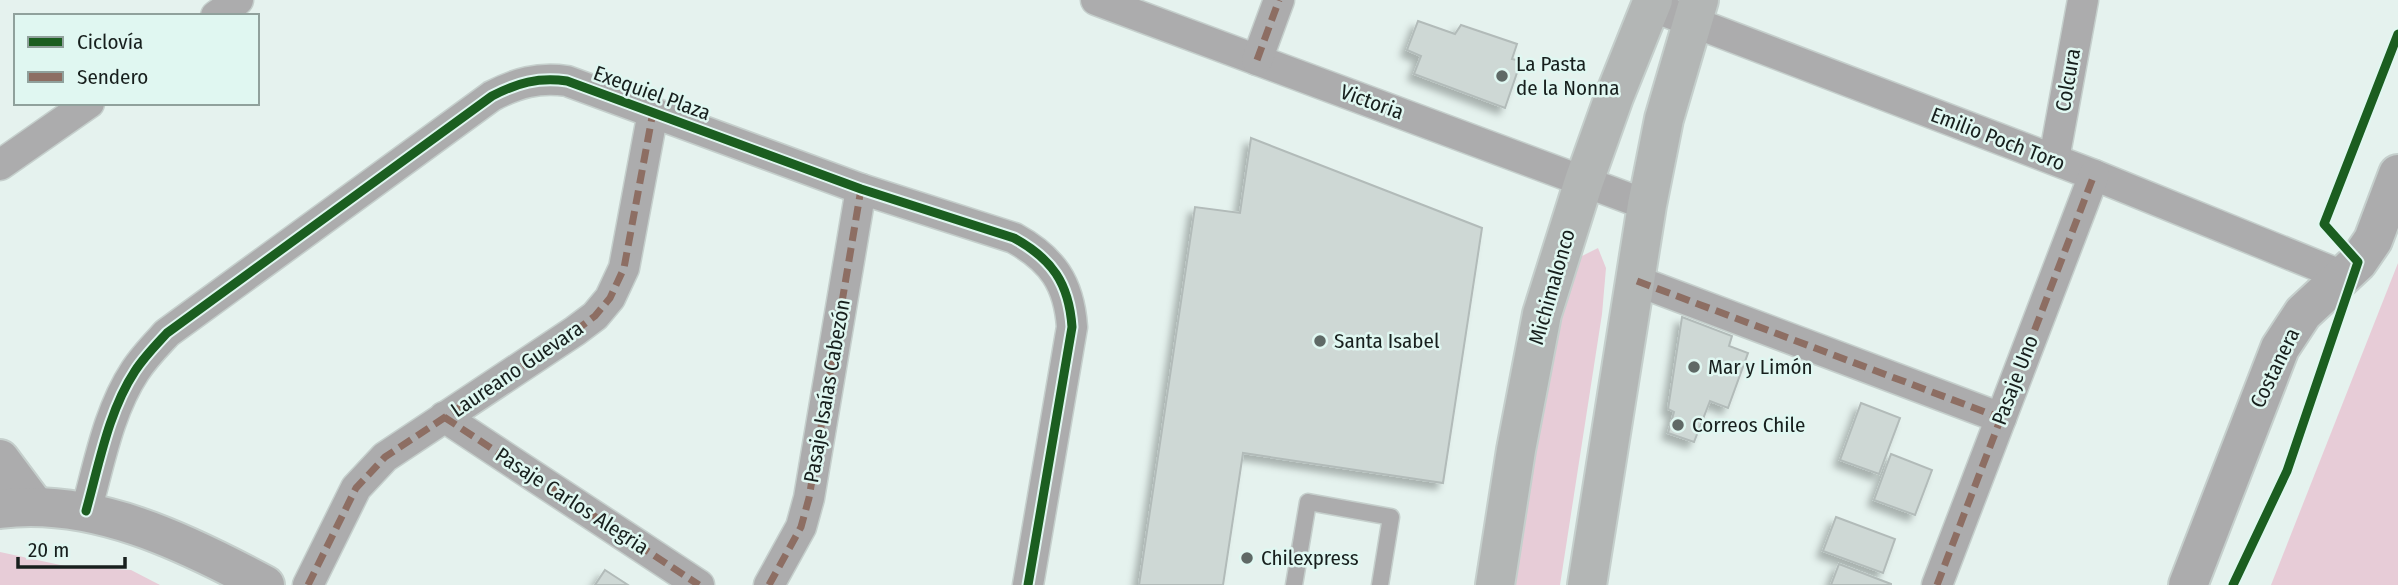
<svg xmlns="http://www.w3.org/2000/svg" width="2398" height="585" font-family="'Fira Sans Condensed',sans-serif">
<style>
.green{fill:#e7ccd7}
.building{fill:#ced8d5;stroke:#b2bbb9;stroke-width:2;filter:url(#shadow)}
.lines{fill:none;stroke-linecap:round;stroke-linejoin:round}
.service-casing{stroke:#c5cfcc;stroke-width:19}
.minor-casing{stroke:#c5cfcc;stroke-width:33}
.tertiary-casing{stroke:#c5cfcc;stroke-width:42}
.secondary-casing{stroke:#c5cfcc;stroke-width:42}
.service{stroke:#acacad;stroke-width:16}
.minor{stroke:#acacad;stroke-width:30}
.tertiary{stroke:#acacad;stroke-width:38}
.secondary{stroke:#b3b6b5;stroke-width:38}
.quiet{stroke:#8d6e63;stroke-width:7;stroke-dasharray:14 7;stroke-linecap:butt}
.cycleway-casing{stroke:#e0f7f1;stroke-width:13}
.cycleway{stroke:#1b5e20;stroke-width:9}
.poi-dot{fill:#5f6966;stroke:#e0f7f1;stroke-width:2.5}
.labels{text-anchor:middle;stroke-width:5;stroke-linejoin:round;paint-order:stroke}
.poi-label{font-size:21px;fill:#171f1d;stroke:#e0f7f1;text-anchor:start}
.street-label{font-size:21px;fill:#171f1d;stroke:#e0f7f1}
</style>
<defs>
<filter id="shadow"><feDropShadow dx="-6" dy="6" stdDeviation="3.5" flood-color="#0004"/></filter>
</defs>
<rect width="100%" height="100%" fill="#e5f2ee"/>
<g class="green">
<path d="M1598,248L1606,268L1602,314L1560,585H1511L1553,337L1569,279L1582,256Z"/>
<path d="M2398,263V585H2271Z"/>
<path d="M0,552L65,566L131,570L160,585H0Z"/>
</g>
<g class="building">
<path d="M1418,21L1455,34L1461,25L1517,44L1512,59L1521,61L1505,108L1414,74L1421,56L1407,50Z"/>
<path d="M1251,138L1482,228L1443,483L1243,453L1223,585H1139L1195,207L1240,213Z"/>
<path d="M1682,317L1732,336L1729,346L1748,353L1728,408L1710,401L1694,442L1668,433L1674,412L1668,409Z"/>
<path d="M1861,403L1900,418L1879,474L1840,460Z"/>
<path d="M1891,454L1932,470L1915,515L1874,500Z"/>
<path d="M1836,517L1895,539L1883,573L1823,551Z"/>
<path d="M1839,564L1891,584V585H1831Z"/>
<path d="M605,570L628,585H595Z"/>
</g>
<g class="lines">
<defs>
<path id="service" d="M1294,585L1308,502L1391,517L1380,585"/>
<g id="minor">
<path d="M1096,0L1647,205"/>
<path d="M1651,6L2094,175L2343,276"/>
<path d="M216,16L238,0"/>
<path d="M1257,60L1279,0"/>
<path d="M2054,159L2083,0"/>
<path d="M0,165L89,103"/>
<path d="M1637,281L2001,418"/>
<path d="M444,417L699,585"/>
<path d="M86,511C99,465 108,412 135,371C144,357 156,345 167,333L492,96C517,83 538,77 567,81L861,189L1014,238C1052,259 1069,283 1072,327L1028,585"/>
<path d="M308,585L356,488L385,457L575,331L595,316L610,298L624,268L653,112"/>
<path d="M769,585L801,527L809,498L861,189"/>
<path d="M1937,585L2094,175"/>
</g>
<g id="tertiary">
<path d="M0,459L35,506"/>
<path d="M0,509C93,497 185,542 265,585"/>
<path d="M2188,585L2280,348L2303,313L2358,262L2373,240L2398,174"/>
</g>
<g id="secondary">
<path d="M1495,585L1516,450L1542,314L1584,181L1614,97L1653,0"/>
<path d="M1587,585L1647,205L1664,119L1699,0"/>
</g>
</defs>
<use href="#service" class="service-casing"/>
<use href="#minor" class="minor-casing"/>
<use href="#tertiary" class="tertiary-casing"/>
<use href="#secondary" class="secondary-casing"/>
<use href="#service" class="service"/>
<use href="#minor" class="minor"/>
<use href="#tertiary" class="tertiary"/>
<use href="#secondary" class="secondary"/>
<g class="quiet">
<path d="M1257,60L1279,0"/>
<path d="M1637,281L2001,418"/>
<path d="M444,417L699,585"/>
<path d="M308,585L356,488L385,457L575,331L595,316L610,298L624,268L653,112"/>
<path d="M769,585L801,527L809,498L861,189"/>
<path d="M1937,585L2094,175"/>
</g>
<defs>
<g id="cycleway">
<path d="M86,511C99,465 108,412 135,371C144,357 156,345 167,333L492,96C517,83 538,77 567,81L861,189L1014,238C1052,259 1069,283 1072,327L1028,585"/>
<path d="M2233,585L2287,471L2358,262L2324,224L2398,34"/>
</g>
</defs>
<use href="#cycleway" class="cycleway-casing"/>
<use href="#cycleway" class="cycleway"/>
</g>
<g class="poi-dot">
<circle cx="1502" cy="76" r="7"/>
<circle cx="1320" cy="341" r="7"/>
<circle cx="1694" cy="367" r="7"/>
<circle cx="1678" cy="425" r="7"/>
<circle cx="1247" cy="558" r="7"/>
</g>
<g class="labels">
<g class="poi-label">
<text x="1516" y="71">La Pasta<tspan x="1516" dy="24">de la Nonna</tspan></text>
<text x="1334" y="348">Santa Isabel</text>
<text x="1708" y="374">Mar y Limón</text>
<text x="1692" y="432">Correos Chile</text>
<text x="1261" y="565">Chilexpress</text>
</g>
<g class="street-label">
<text transform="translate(2068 80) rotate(-80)" y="7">Colcura</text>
<text transform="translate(652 93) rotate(20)" y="7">Exequiel Plaza</text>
<text transform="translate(1372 102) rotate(20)" y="7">Victoria</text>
<text transform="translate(1998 139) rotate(21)" y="7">Emilio Poch Toro</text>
<text transform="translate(1552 287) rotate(-74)" y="7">Michimalonco</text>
<text transform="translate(2275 368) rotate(-64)" y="7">Costanera</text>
<text transform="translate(517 369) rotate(-34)" y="7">Laureano Guevara</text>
<text transform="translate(2015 380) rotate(-69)" y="7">Pasaje Uno</text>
<text transform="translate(827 391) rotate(-80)" y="7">Pasaje Isaías Cabezón</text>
<text transform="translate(572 501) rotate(33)" y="7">Pasaje Carlos Alegria</text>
</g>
</g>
<rect x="14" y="14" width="245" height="91" fill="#e0f7f1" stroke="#90a19c" stroke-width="2"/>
<rect x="28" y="37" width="35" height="10" fill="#1b5e20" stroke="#90a19c" stroke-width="2"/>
<text x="77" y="49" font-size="21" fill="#171f1d">Ciclovía</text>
<rect x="28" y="72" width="35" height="10" fill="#8d6e63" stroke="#90a19c" stroke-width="2"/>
<text x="77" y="84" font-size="21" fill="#171f1d">Sendero</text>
<path d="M18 557v10h107v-10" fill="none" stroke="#171f1d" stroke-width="3.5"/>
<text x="28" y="557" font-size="21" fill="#171f1d" stroke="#e0f7f1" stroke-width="5" paint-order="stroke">20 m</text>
</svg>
